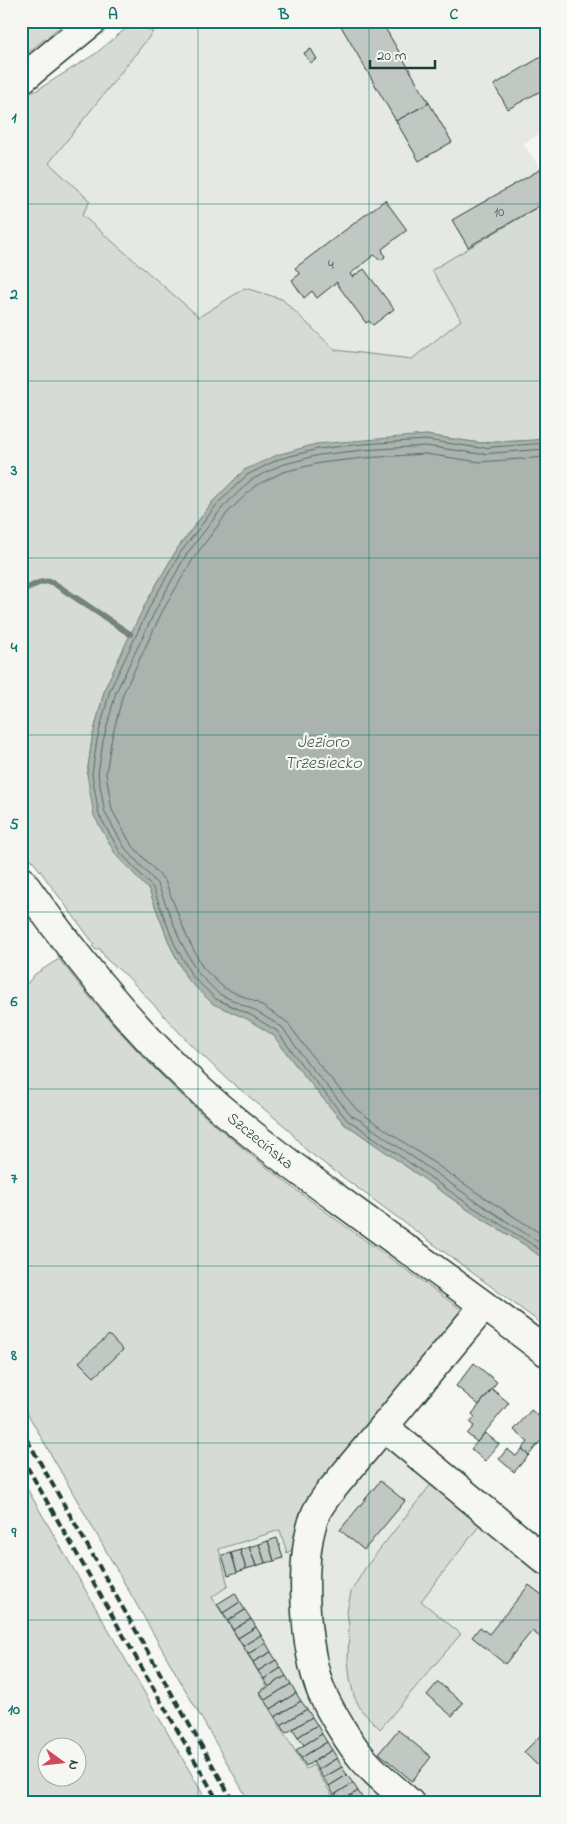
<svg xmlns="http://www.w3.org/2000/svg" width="567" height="1824" font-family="'Indie Flower',sans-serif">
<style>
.built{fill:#e6e8e4}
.green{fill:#d6dbd6;stroke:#7a8c85;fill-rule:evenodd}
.water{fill:#aab3ae;stroke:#72847d}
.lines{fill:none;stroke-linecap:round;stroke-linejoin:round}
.shore{stroke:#576c65;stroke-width:1}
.stream{stroke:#72847d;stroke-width:6}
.building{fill:#c1c8c3;stroke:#1f3d34}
.minor-casing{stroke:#1f3d34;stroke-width:31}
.minor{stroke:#f6f6f2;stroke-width:28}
.rail{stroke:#1f3d34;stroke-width:4;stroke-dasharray:8 4;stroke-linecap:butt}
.grid{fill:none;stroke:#0f766e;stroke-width:1;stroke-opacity:0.55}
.labels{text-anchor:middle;stroke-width:4.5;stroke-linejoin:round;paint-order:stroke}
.number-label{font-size:14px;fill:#486058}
.street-label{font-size:16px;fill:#1f3d34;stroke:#f6f6f2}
.water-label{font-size:18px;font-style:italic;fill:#425a52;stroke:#f6f6f2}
.neatline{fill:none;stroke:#0f766e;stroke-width:2}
.grid-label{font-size:16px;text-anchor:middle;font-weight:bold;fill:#0f766e}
</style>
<rect width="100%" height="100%" fill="#f6f6f2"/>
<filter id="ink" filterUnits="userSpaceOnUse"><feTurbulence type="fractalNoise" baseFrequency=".02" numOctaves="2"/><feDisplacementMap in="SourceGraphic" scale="10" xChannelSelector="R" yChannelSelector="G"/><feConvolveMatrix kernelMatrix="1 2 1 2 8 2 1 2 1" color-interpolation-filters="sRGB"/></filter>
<g filter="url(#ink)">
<g class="built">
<path d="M160,21H546V130L523,144L546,176V202L432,270L461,320L412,359L335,350L282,299L199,317L82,215L49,163Z"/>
<path d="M393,1427L444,1468L365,1568L351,1592L347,1612L349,1626L348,1660L354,1696L361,1710L380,1729L460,1634L421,1601L493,1508L546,1552V1803H337L313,1765L306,1769L258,1692L266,1687L211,1596L228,1585L219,1549L280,1530L287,1553Z"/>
</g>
<g class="green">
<path d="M21,21H67L21,58Z"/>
<path d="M138,25L153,32L49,163L90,201L82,215L199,317L245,288L282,299L335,350L412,359L461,320L432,270L546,202V437L535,440L480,443L426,435L214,500L177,549L147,601L105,688L92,739L87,774L116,855L149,890L170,945L187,979L273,1035L297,1067L345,1125L353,1129L468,1210L525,1245L546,1261V1327L306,1150L286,1127L230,1081L192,1046L127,976L107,960L99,948L96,950L92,946L94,944L21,845V100L95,54L124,30Z"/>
<path d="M59,959C102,1014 148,1065 200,1112C281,1184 375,1246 462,1310L472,1332L301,1543L287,1553L280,1530L219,1549L228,1586L212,1597L267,1686L259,1692L306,1769L313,1765L337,1803H250L21,1402V991L35,974Z"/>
<path d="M444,1468L493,1508L421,1601L461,1634L380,1729L361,1710L354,1696L350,1679L348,1660L349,1626L347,1612L351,1592L365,1568Z"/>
<path d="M21,1478L208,1803H21ZM48,1746H78V1776H48Z"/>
</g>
<path class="water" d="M426,435L480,443L535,440L546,437V1261L525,1245L468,1210L353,1129L345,1125L297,1067L273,1035L247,1019L213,1004L187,979L170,945L149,890L116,855L94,816L87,774L92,739L105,688L126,643L147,601L177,549L214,500L244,470L277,455L316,444Z"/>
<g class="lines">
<g class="shore">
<path d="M546,443L480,448L426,440L362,444L318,449L279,459L247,475L218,503L181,552L151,604L110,690L97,740L92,774L99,815L120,852L153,888L174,943L192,976L216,999L249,1014L277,1031L301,1064L348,1121L356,1125L471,1206L527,1241L546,1254"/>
<path d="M546,449L480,454L426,446L363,450L319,455L281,465L251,480L223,507L186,555L157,607L116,692L103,741L98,774L105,813L125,848L158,885L180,940L197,972L219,994L252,1009L282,1027L306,1061L352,1116L360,1120L474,1200L546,1247"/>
<path d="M546,457L480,462L425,454L363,458L320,463L283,472L255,486L228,512L193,559L163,610L123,694L111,742L106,774L112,810L131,844L165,881L187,937L203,968L224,988L256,1002L287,1022L312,1056L357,1110L479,1194L546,1237"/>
</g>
<path class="stream" d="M21,592C32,586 40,580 52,582L130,634"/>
</g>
<g class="building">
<path d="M338,21H381L429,103L396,121Z"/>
<path d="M311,49L317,59L310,63L304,53Z"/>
<path d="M546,54V88L508,109L494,85Z"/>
<path d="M429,103L452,142L419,161L396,121Z"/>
<path d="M543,168L546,173V202L468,247L452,220Z"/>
<path d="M385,200L407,230L382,249L385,257L381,260L374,255L350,274L352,277L364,269L394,309L373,325L369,321L366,323L337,284V282L317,298L312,291L304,298L292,280L300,274L295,268Z"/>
<path d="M109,1335L123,1350L94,1377L79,1362Z"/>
<path d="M474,1363L497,1382L479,1405L456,1386Z"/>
<path d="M492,1389L509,1403L477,1442L467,1434L474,1426L470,1423L475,1417L472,1414Z"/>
<path d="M531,1410L546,1422V1434L529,1455L522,1449L528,1442L514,1430Z"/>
<path d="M485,1433L499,1444L485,1461L471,1449Z"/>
<path d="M507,1449L516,1456L522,1449L529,1455L514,1472L499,1459Z"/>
<path d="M380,1481L405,1501L364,1550L340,1530Z"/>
<path d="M277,1538L283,1558L274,1561L268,1541Z"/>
<path d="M268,1541L274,1561L265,1563L259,1544Z"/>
<path d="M259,1544L265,1563L256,1566L249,1547Z"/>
<path d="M249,1547L256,1566L246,1569L240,1550Z"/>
<path d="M240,1550L246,1569L237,1572L231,1553Z"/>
<path d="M231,1553L237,1572L228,1575L222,1555Z"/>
<path d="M529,1585L546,1598V1637L544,1640L532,1631L505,1664L472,1637L480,1627L489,1634Z"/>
<path d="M235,1593L240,1602L223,1613L217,1604Z"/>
<path d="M240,1602L245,1610L228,1621L223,1613Z"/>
<path d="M245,1610L251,1619L233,1630L228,1621Z"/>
<path d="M251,1619L256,1627L238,1638L233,1630Z"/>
<path d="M256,1627L261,1635L243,1646L238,1638Z"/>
<path d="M261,1635L266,1643L248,1654L243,1646Z"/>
<path d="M266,1643L271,1652L253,1662L248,1654Z"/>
<path d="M271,1652L276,1660L258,1671L253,1662Z"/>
<path d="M276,1660L281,1668L264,1679L258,1671Z"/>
<path d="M281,1668L286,1676L269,1687L264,1679Z"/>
<path d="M286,1676L291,1684L265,1700L260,1692Z"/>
<path d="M438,1682L463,1703L452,1716L427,1695Z"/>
<path d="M291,1684L296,1693L271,1709L265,1700Z"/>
<path d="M296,1693L301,1701L275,1717L271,1709Z"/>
<path d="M301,1701L307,1709L281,1725L275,1717Z"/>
<path d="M307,1709L312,1717L286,1733L281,1725Z"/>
<path d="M312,1717L317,1725L298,1737L293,1729Z"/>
<path d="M317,1725L322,1734L304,1745L298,1737Z"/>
<path d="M398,1730L431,1757L412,1781L379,1753Z"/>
<path d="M546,1730V1774L524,1752Z"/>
<path d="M322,1734L327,1742L301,1758L296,1750Z"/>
<path d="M327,1742L332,1750L306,1766L301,1758Z"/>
<path d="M332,1750L337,1758L318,1770L313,1762Z"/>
<path d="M337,1758L342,1767L323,1778L318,1770Z"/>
<path d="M342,1767L347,1775L329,1786L323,1778Z"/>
<path d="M347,1775L353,1783L334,1795L329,1786Z"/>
<path d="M353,1783L358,1791L338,1803L334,1795Z"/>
<path d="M358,1791L363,1799L357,1803H339Z"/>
</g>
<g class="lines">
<defs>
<g id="minor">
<path d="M21,80L93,21"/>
<path d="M21,880C71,950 123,1017 186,1077C234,1123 288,1163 342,1202C410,1252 479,1300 546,1352"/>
<path d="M384,1427L546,1561"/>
<path d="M410,1803C394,1788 376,1775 362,1758C350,1744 330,1711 322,1693C304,1650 298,1556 316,1513C319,1506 324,1500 328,1494L484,1306"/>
</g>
</defs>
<use href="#minor" class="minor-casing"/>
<use href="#minor" class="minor"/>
<g class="rail">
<path d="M21,1429L234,1803"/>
<path d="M21,1456L219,1803"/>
</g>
</g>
</g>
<path class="grid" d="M198,21V1803M369,21V1803M21,204H546M21,381H546M21,558H546M21,735H546M21,912H546M21,1089H546M21,1266H546M21,1443H546M21,1620H546"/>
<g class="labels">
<g class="number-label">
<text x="499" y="216">10</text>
<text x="331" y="269">4</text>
</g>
<g class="street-label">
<text transform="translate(261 1140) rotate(39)" y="6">Szczecińska</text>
</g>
<g class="water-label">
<text x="323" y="747">Jezioro<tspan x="323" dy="21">Trzesiecko</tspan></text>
</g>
</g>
<rect width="567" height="1824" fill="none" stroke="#f6f6f2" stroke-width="55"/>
<g transform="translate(62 1762) rotate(105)"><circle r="24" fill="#f6f6f2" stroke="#a0aca6"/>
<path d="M0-4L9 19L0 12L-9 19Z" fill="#d1495b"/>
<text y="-8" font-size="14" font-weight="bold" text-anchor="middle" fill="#1f3d34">N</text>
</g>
<path d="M370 60v8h65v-8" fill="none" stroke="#1f3d34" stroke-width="2.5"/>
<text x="377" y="60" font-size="15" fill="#1f3d34" stroke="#f6f6f2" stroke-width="4" paint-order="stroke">20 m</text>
<rect x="28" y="28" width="512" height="1768" class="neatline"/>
<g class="grid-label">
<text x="113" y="19">A</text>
<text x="284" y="19">B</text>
<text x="454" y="19">C</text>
<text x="14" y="122">1</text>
<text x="14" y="299">2</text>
<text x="14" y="475">3</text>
<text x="14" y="652">4</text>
<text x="14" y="829">5</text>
<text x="14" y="1006">6</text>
<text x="14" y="1183">7</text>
<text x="14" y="1360">8</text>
<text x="14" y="1537">9</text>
<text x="14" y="1714">10</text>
</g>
</svg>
